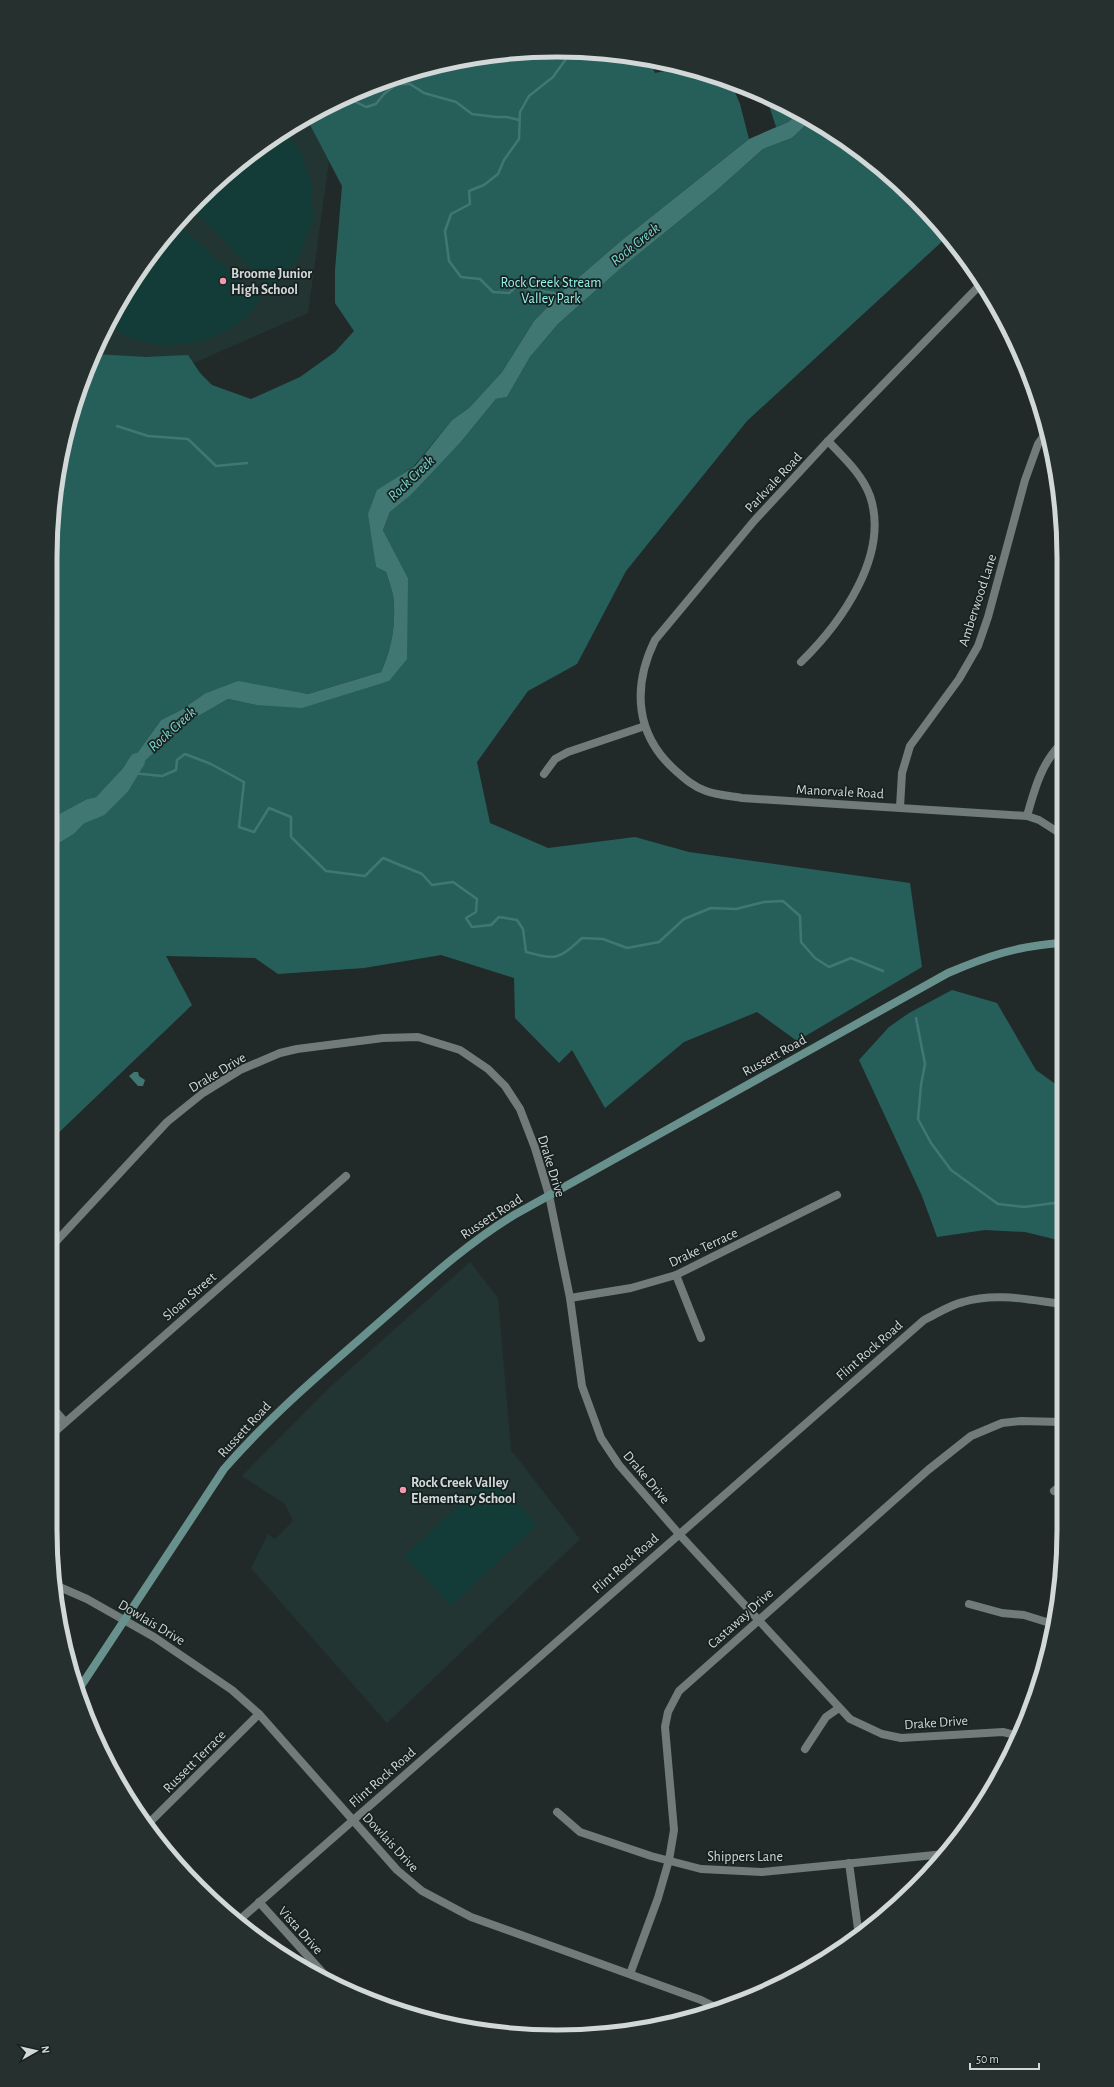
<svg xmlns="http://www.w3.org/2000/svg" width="1114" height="2087" font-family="'Alegreya Sans',sans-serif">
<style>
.built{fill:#233533}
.green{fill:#133c39}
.forest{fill:#265f5a}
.water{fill:#407772}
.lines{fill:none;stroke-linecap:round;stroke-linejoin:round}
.stream{stroke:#407772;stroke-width:2.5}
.river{stroke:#407772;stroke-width:16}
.street{stroke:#707b7a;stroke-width:8}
.secondary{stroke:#68918e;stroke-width:8}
.poi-dot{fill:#f29aad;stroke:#172120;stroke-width:1.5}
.labels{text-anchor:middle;stroke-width:3.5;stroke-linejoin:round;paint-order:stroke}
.poi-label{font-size:14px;font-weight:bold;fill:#d2d8d7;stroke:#172120;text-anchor:start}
.park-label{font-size:14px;fill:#98f5ed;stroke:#172120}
.street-label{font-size:14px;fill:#d2d8d7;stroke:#172120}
.water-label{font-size:15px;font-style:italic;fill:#7dd9d1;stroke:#172120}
.rim{fill:none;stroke:#d2d8d7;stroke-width:5}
</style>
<rect width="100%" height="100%" fill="#212a29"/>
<g class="built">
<path d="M337,103L308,313L93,407L76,404L102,333L155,248L223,176L304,118Z"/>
<path d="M470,1262L498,1298L511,1450L580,1539L387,1723L251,1568L268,1534L275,1539L293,1521L285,1504L242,1476L329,1388Z"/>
</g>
<g class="green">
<path d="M284,132L301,152L311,182L313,220L298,259L271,290L192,208L223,176Z"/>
<path d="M178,224L261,299C256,305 250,315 243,320C204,350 149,354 107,325L155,248Z"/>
<path d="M491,1475L537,1525L451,1606L404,1556Z"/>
</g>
<g class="forest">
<path d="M590,51L650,61L655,73L684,67L731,83L740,104L749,139L622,240L564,290L534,321L502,372L469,408L452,420L414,466L377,491L374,548L376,567L386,572C389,582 394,594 394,605C395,628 391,651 381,672L308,694L276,689L204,694L181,710L161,720L138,752L96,797L87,799L51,819V524L67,426L94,354L146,357L188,355L200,373L212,385L251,399L300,377L335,352L354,331L335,303V270L342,186L306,117L394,77L491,54Z"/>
<path d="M766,96L781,102L798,114L788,122L776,127Z"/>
<path d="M810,121L891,176L948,236L747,421L626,571L577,664L528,691L477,762L490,823L548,848L635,837L689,852L910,883L922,967L797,1041L757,1012L684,1042L605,1108L572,1050L559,1063L515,1018L514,978L441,955L364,968L278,974L255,958L166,956L192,1005L50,1141L51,848L74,834L147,759L188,722L228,699L256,705L389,681L408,578L383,530L390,512L411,495L460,443L496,399L507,397L530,357L558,324L620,269L716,191L763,149L792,138Z"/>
<path d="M952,990L997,1003L1036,1070L1061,1088L1062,1241L1025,1232L985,1230L937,1237L922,1196L859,1060L889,1027L909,1013Z"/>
</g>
<g class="water">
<path d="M798,114L810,121L792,138L763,149L716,191L620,269L558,324L530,357L507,397L496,399L460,443L411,495L390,512L383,530L408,578L407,659L389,681L302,708L256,705L228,699L188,722L147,759L74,834L51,848L52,818L87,799L96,797L138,752L161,720L181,710L204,694L238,681L308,694L381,672C391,651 395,628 394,605C394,594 389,582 386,572L376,567L368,514L377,490L415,466L452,420L469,408L502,372L534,321L564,290L622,240L749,139L788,122Z"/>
<path d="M134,1072H138L139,1076L145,1080L143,1086H138L129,1076Z"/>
</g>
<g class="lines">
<g class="stream">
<path d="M337,103L345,105L354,101L366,107L376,104L384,94L397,84H410L424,93L456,102L472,114L496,117H507L519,120"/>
<path d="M559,298L554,293L516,287L509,293L493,292L480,279L461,277L449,261L445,231L451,214L470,204L469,191L484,185L498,174L504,160L519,139L520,112L529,96L553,77L571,52"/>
<path d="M117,426L148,436L188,439L216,466L247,463"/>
<path d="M131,773L162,776L176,770L177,760L185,754L211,764L244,782L239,827L254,832L269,808L291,817V837L326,871L365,876L383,858L422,874L432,885L453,882L477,899L476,912L466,918L472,927L491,925L499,917L517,920L523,929L526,952C557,960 558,960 582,938L603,939L627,948L659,942L684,919L711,908L736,909L764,902L783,901L800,916L801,942L815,958L829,967L851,958L883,971"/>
<path d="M916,1018L925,1064L921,1085L918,1119L931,1143L951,1170L998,1204L1024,1207L1062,1202"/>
</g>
<path class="river" d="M51,833L64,823L100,808L122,786L137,761"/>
<g class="street">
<path d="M980,285L828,441L754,521L655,640C632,687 635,735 676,771C685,779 694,787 706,791C717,795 730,796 742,798L1027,816L1039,820L1061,834"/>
<path d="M801,662C841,623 890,555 870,496C862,474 844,458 828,441"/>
<path d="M544,774L555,759L568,752L645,726"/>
<path d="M900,807L902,773L910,746L959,679L978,646L988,617L1025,480L1038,444L1045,434"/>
<path d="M1027,816C1034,791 1041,764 1060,745"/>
<path d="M50,1248L167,1122L203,1093L240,1070L280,1053L297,1049L383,1038L418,1037L460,1050L488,1069L505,1086L520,1109L535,1148L549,1195L570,1298L582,1386L601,1438L619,1465L679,1534L850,1719L882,1734L901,1738L1003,1732L1019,1736"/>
<path d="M676,1275L701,1338"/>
<path d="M570,1298L631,1288L676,1275L837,1195"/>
<path d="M50,1405L65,1422"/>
<path d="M50,1436L346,1176"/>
<path d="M1054,1491L1063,1484"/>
<path d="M55,1585L87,1599L154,1637L232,1690L259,1714L397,1870L422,1891L471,1917L701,2000L719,2009"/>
<path d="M969,1604L1002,1613L1024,1615L1053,1624"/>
<path d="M805,1749L826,1717L839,1708"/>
<path d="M557,1812L580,1832L651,1856L701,1869L762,1872L945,1854"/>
<path d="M146,1826L259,1714"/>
<path d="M849,1863L859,1936"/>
<path d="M259,1902L323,1973L344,1988"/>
<path d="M237,1922L924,1320C936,1314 950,1305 963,1302C996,1292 1029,1300 1062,1304"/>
<path d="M630,1974L658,1898L669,1860L674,1830L665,1727L668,1712L679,1691L928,1470L971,1436L1002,1423L1021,1421L1062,1422"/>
</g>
<path class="secondary" d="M77,1692L224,1469C270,1416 323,1371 376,1325C421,1286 463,1246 514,1215L948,973C988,956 1017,946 1061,943"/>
</g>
<g class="poi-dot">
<circle cx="223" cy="281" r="4"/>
<circle cx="403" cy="1490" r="4"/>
</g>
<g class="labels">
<g class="poi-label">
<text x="231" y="278">Broome Junior<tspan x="231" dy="16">High School</tspan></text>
<text x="411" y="1487">Rock Creek Valley<tspan x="411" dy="16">Elementary School</tspan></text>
</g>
<g class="park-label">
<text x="551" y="287">Rock Creek Stream<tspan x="551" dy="16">Valley Park</tspan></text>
</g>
<g class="street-label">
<text transform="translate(773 482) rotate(-47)" y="5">Parkvale Road</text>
<text transform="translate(977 600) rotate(-72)" y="5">Amberwood Lane</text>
<text transform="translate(840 791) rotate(3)" y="5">Manorvale Road</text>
<text transform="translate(774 1055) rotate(-29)" y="5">Russett Road</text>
<text transform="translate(217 1072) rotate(-31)" y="5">Drake Drive</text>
<text transform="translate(552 1166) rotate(73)" y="5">Drake Drive</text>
<text transform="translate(491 1216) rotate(-33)" y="5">Russett Road</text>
<text transform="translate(703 1247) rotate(-25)" y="5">Drake Terrace</text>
<text transform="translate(189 1296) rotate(-41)" y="5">Sloan Street</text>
<text transform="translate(869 1350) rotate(-41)" y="5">Flint Rock Road</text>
<text transform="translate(244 1429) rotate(-47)" y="5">Russett Road</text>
<text transform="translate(647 1477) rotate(50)" y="5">Drake Drive</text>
<text transform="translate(625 1563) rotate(-41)" y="5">Flint Rock Road</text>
<text transform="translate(740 1618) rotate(-42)" y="5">Castaway Drive</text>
<text transform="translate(152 1622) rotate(31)" y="5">Dowlais Drive</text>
<text transform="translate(936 1722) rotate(-4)" y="5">Drake Drive</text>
<text transform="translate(194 1761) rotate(-45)" y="5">Russett Terrace</text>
<text transform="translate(382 1777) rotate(-41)" y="5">Flint Rock Road</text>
<text transform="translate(391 1842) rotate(47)" y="5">Dowlais Drive</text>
<text x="745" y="1861">Shippers Lane</text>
<text transform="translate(301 1930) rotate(48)" y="5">Vista Drive</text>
</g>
<g class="water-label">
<text transform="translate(635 244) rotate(-39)" y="5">Rock Creek</text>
<text transform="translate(411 478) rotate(-44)" y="5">Rock Creek</text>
<text transform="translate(172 729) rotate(-42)" y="5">Rock Creek</text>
</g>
</g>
<path d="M0 0H1114V2087H0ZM557 57H557A500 500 0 0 1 1057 557V1530A500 500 0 0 1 557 2030H557A500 500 0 0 1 57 1530V557A500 500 0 0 1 557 57Z" fill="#26302f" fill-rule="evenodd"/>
<path class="rim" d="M557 57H557A500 500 0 0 1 1057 557V1530A500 500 0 0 1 557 2030H557A500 500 0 0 1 57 1530V557A500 500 0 0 1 557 57Z"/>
<g transform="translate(36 2051) rotate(82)" stroke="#172120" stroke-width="3" paint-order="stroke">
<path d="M0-3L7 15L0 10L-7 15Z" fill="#d2d8d7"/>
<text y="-6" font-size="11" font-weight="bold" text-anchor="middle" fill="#d2d8d7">N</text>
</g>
<path d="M970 2063v6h69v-6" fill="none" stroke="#d2d8d7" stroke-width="2"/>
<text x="976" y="2063" font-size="12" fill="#d2d8d7" stroke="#172120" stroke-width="3" paint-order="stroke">50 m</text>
</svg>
